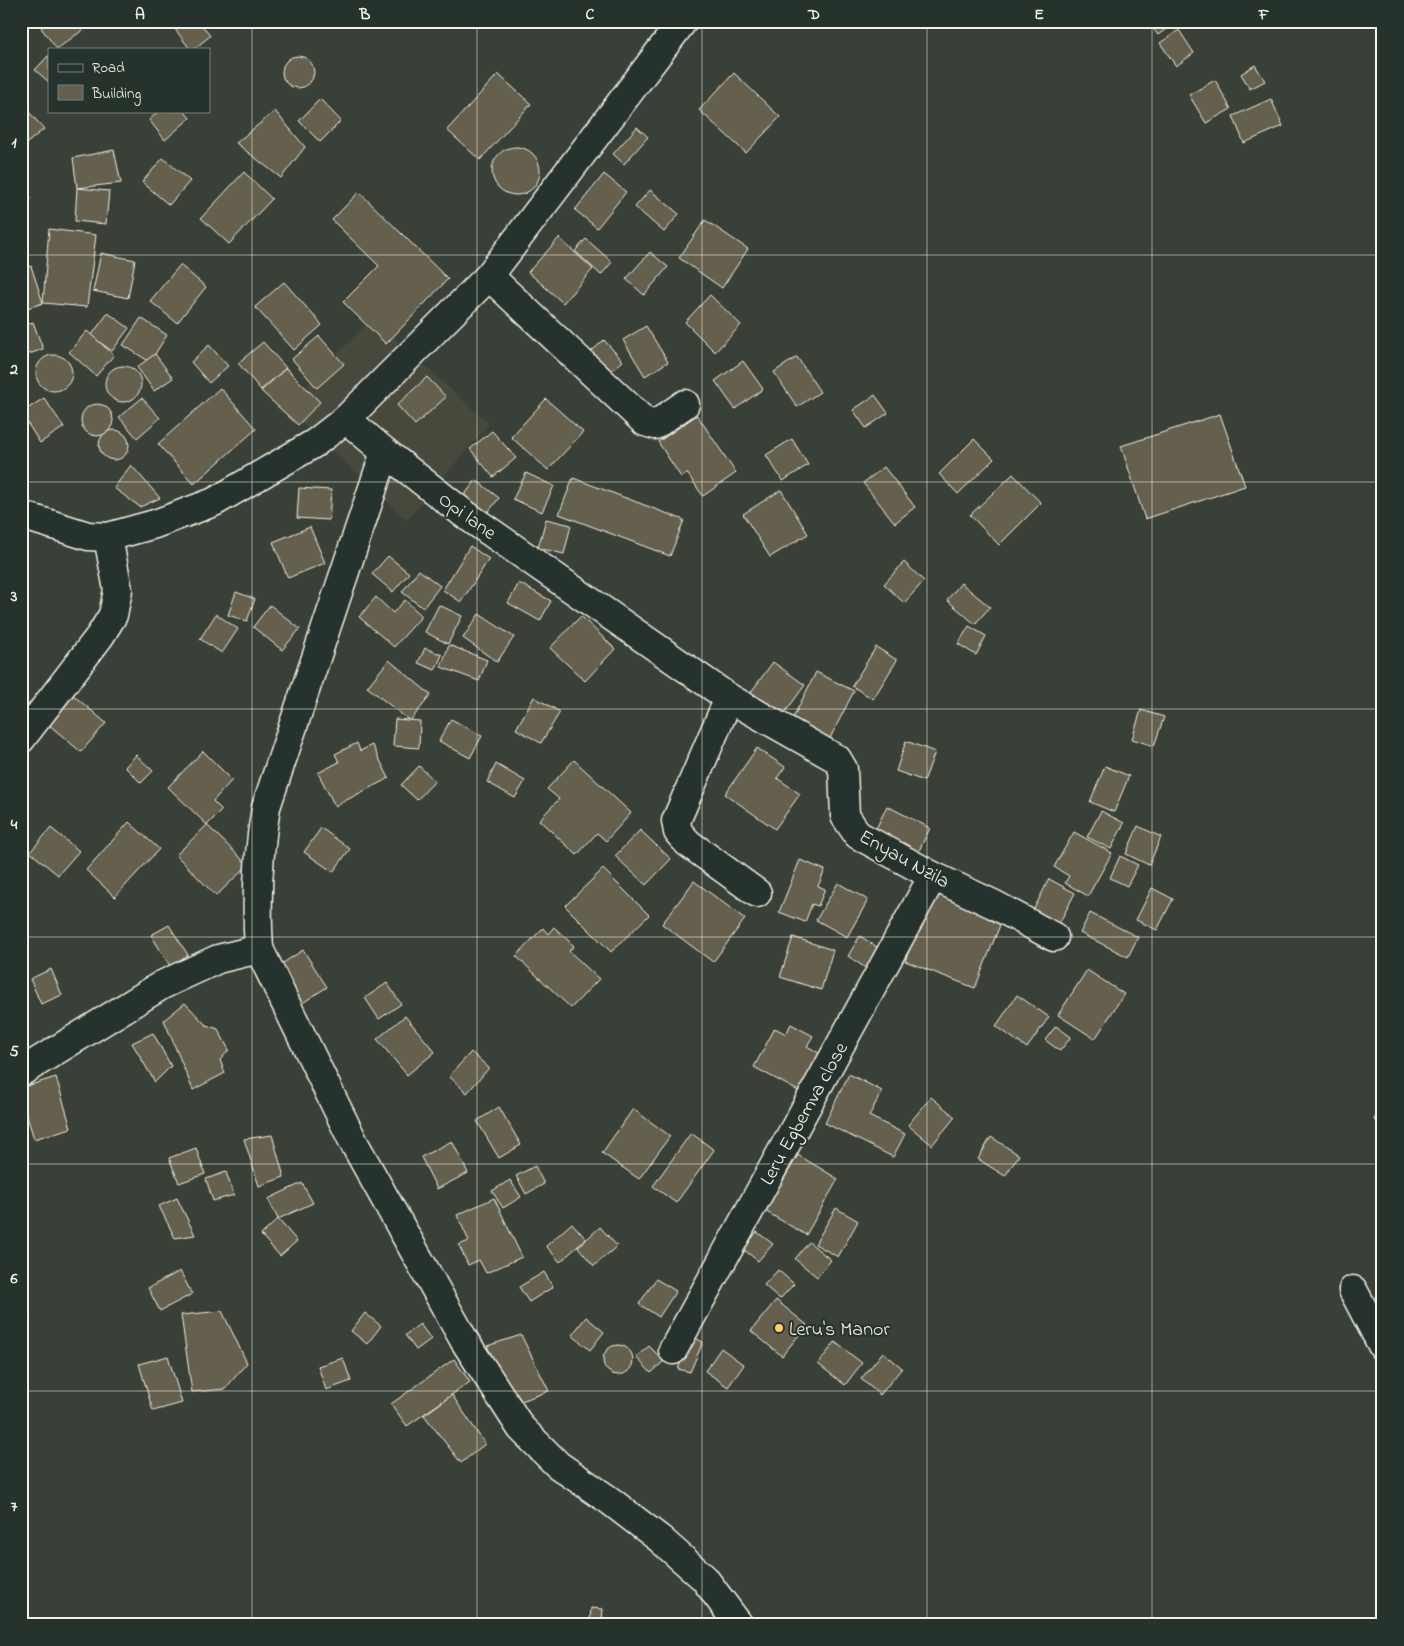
<svg xmlns="http://www.w3.org/2000/svg" width="1404" height="1646" font-family="'Indie Flower',sans-serif">
<style>
.built{fill:#464a3e}
.building{fill:#65604e;stroke:#f4f1e8}
.lines{fill:none;stroke-linecap:round;stroke-linejoin:round}
.street-casing{stroke:#f4f1e8;stroke-width:31}
.street{stroke:#26332d;stroke-width:28}
.grid{fill:none;stroke:#f4f1e8;stroke-width:1;stroke-opacity:0.55}
.poi-dot{fill:#ffd166;stroke:#26332d;stroke-width:2}
.labels{text-anchor:middle;stroke-width:4;stroke-linejoin:round;paint-order:stroke}
.street-label{font-size:20px;fill:#f4f1e8;stroke:#26332d}
.poi-label{font-size:20px;fill:#f4f1e8;stroke:#26332d;text-anchor:start}
.neatline{fill:none;stroke:#f4f1e8;stroke-width:2}
.grid-label{font-size:16px;text-anchor:middle;font-weight:bold;fill:#f4f1e8}
</style>
<rect width="100%" height="100%" fill="#394037"/>
<filter id="ink" filterUnits="userSpaceOnUse"><feTurbulence type="fractalNoise" baseFrequency=".02" numOctaves="2"/><feDisplacementMap in="SourceGraphic" scale="10" xChannelSelector="R" yChannelSelector="G"/><feConvolveMatrix kernelMatrix="1 2 1 2 8 2 1 2 1" color-interpolation-filters="sRGB"/></filter>
<g filter="url(#ink)">
<path class="built" d="M372,318L489,424L407,520L286,408Z"/>
<g class="building">
<path d="M49,21H78L84,29L57,49L41,28Z"/>
<path d="M184,21H199L210,36L194,49H190L175,29Z"/>
<path d="M1147,21H1177L1158,35Z"/>
<path d="M1179,30L1194,53L1176,66L1160,43Z"/>
<circle cx="298" cy="72" r="16"/>
<path d="M48,56H49V82L35,70Z"/>
<path d="M1255,65L1265,81L1250,89L1241,74Z"/>
<path d="M734,73L780,117L746,153L699,110Z"/>
<path d="M498,74L531,104L480,160L447,130Z"/>
<path d="M1215,80L1231,109L1206,123L1189,95Z"/>
<path d="M320,99L341,121L320,142L299,121Z"/>
<path d="M1271,99L1283,126L1244,143L1233,116Z"/>
<path d="M21,103L44,129L21,148Z"/>
<path d="M159,111H184L190,118L165,140L149,120Z"/>
<path d="M275,111L305,147L281,178L236,143Z"/>
<path d="M637,127L648,137L624,164L613,154Z"/>
<circle cx="516" cy="171" r="24"/>
<path d="M114,150L121,183L77,188L73,158Z"/>
<path d="M163,158L190,181L169,205L142,182Z"/>
<path d="M244,172L272,199L229,244L201,218Z"/>
<path d="M604,174L626,192L597,228L575,210Z"/>
<path d="M21,184L31,199L21,205Z"/>
<path d="M77,188L109,191L106,224L75,221Z"/>
<path d="M650,190L679,214L664,232L635,207Z"/>
<path d="M359,192L448,279L386,344L343,302L379,266L332,220Z"/>
<path d="M705,220L748,249L722,288L679,258Z"/>
<path d="M49,229L96,235L87,307L43,303Z"/>
<path d="M559,238L593,269L563,303L528,272Z"/>
<path d="M586,239L612,262L601,275L575,251Z"/>
<path d="M650,252L668,267L644,295L626,279Z"/>
<path d="M101,253L135,260L128,298L93,291Z"/>
<path d="M180,265L206,287L177,323L150,301Z"/>
<path d="M31,266L43,303L21,310V269Z"/>
<path d="M284,282L322,325L294,350L255,307Z"/>
<path d="M710,295L741,325L715,352L685,322Z"/>
<path d="M108,313L129,328L112,351L91,336Z"/>
<path d="M141,318L167,335L150,362L123,345Z"/>
<path d="M33,322L43,349L21,357V326Z"/>
<path d="M646,326L668,362L645,376L623,340Z"/>
<path d="M87,331L114,355L96,376L69,352Z"/>
<path d="M319,336L344,364L317,388L292,359Z"/>
<path d="M604,340L623,361L602,379L584,358Z"/>
<path d="M263,342L286,368L261,390L238,363Z"/>
<path d="M209,345L228,366L209,383L191,362Z"/>
<path d="M155,354L173,378L154,391L137,367Z"/>
<circle cx="54" cy="373" r="18"/>
<path d="M797,357L820,392L797,407L774,372Z"/>
<path d="M743,361L763,389L735,409L715,381Z"/>
<circle cx="123" cy="384" r="18"/>
<path d="M286,368L320,402L298,425L261,391Z"/>
<path d="M427,377L446,397L415,425L397,405Z"/>
<path d="M220,388L256,429L194,484L158,444Z"/>
<path d="M875,395L888,413L866,428L853,410Z"/>
<path d="M44,398L64,427L40,443L21,413Z"/>
<path d="M142,398L160,418L137,438L119,417Z"/>
<path d="M546,399L583,432L548,470L511,437Z"/>
<circle cx="97" cy="420" r="16"/>
<path d="M1220,414L1245,486L1145,519L1121,446Z"/>
<path d="M697,415L736,473L703,496L687,473L681,477L658,442Z"/>
<circle cx="114" cy="445" r="15"/>
<path d="M492,431L516,458L493,477L470,449Z"/>
<path d="M792,439L808,465L783,481L766,455Z"/>
<path d="M974,439L994,459L958,494L939,474Z"/>
<path d="M131,465L160,498L140,507L114,488Z"/>
<path d="M884,467L915,507L895,523L863,483Z"/>
<path d="M526,473L554,486L542,512L513,499Z"/>
<path d="M1013,474L1041,503L999,545L970,515Z"/>
<path d="M573,478L684,520L670,556L559,514Z"/>
<path d="M476,480L499,498L482,520L459,502Z"/>
<path d="M299,488L331,490L329,520L297,518Z"/>
<path d="M781,490L808,534L770,557L743,514Z"/>
<path d="M546,519L571,525L564,554L538,548Z"/>
<path d="M310,527L325,563L288,578L273,542Z"/>
<path d="M470,546L489,559L461,602L443,590Z"/>
<path d="M388,556L409,573L393,592L372,574Z"/>
<path d="M904,562L924,581L904,603L884,584Z"/>
<path d="M419,570L440,586L423,608L402,592Z"/>
<path d="M519,583L551,601L540,621L508,603Z"/>
<path d="M961,583L990,607L975,624L947,600Z"/>
<path d="M236,592L255,599L247,621L228,615Z"/>
<path d="M376,597L393,613L405,600L422,616L394,647L359,617Z"/>
<path d="M270,605L300,629L282,650L253,627Z"/>
<path d="M439,605L462,616L448,644L425,632Z"/>
<path d="M216,614L238,629L222,653L200,639Z"/>
<path d="M479,614L514,637L497,662L463,638Z"/>
<path d="M581,616L615,649L585,681L550,648Z"/>
<path d="M969,626L986,636L976,655L958,644Z"/>
<path d="M449,645L487,660L479,681L441,667Z"/>
<path d="M876,647L897,660L873,699L852,686Z"/>
<path d="M425,648L442,655L435,670L418,663Z"/>
<path d="M389,660L431,695L410,721L367,687Z"/>
<path d="M773,662L805,685L783,715L751,692Z"/>
<path d="M816,672L854,691L828,742L791,722Z"/>
<path d="M66,689L106,723L81,752L41,718Z"/>
<path d="M534,697L560,712L541,743L516,729Z"/>
<path d="M1141,710L1164,717L1154,746L1132,739Z"/>
<path d="M395,719L420,721L419,748L393,746Z"/>
<path d="M451,719L482,736L470,758L439,741Z"/>
<path d="M906,741L935,752L924,781L896,771Z"/>
<path d="M357,743L360,751L372,745L389,778L335,806L318,773L339,762L335,754Z"/>
<path d="M757,748L785,767L777,778L800,794L775,829L725,794Z"/>
<path d="M203,751L232,780L213,801L222,810L207,825L168,787Z"/>
<path d="M136,755L153,771L141,783L125,767Z"/>
<path d="M574,760L631,813L606,841L597,833L577,855L539,820L559,799L547,789Z"/>
<path d="M496,764L525,781L515,798L487,782Z"/>
<path d="M419,766L435,781L417,800L401,785Z"/>
<path d="M1105,766L1129,776L1114,812L1090,802Z"/>
<path d="M887,806L930,828L916,857L873,835Z"/>
<path d="M1101,811L1124,823L1111,849L1087,837Z"/>
<path d="M129,822L159,849L115,897L86,870Z"/>
<path d="M207,825L248,865L216,896L176,855Z"/>
<path d="M1138,826L1161,837L1149,865L1126,854Z"/>
<path d="M51,828L79,851L58,875L30,852Z"/>
<path d="M321,828L350,849L333,872L304,852Z"/>
<path d="M640,830L671,859L646,885L615,856Z"/>
<path d="M1074,832L1112,853L1088,896L1065,883L1069,876L1054,867Z"/>
<path d="M21,842L26,844L21,853Z"/>
<path d="M1120,856L1138,865L1127,886L1110,878Z"/>
<path d="M800,860L825,870L818,886L825,889L818,906L812,904L805,922L779,912Z"/>
<path d="M603,869L649,915L611,952L565,906Z"/>
<path d="M1049,879L1075,893L1059,924L1033,911Z"/>
<path d="M694,881L745,919L713,962L662,924Z"/>
<path d="M838,883L868,900L847,937L816,920Z"/>
<path d="M1152,888L1173,899L1157,930L1136,920Z"/>
<path d="M932,892L1002,920L975,988L905,961Z"/>
<path d="M1090,913L1138,937L1128,957L1080,933Z"/>
<path d="M169,925L188,955L170,966L151,935Z"/>
<path d="M554,927L574,946L569,951L599,979L571,1008L516,956L543,928L548,934Z"/>
<path d="M860,936L880,949L867,969L848,956Z"/>
<path d="M793,937L833,950L821,990L780,977Z"/>
<path d="M303,950L327,987L301,1004L277,967Z"/>
<path d="M51,969L62,995L41,1004L30,979Z"/>
<path d="M1087,970L1124,994L1095,1039L1058,1015Z"/>
<path d="M387,983L401,1004L379,1019L365,998Z"/>
<path d="M1017,995L1049,1017L1027,1048L996,1026Z"/>
<path d="M185,1003L206,1025L218,1029L229,1050L220,1060L225,1073L193,1090L164,1020Z"/>
<path d="M405,1016L435,1052L407,1075L377,1039Z"/>
<path d="M791,1024L813,1036L807,1046L822,1055L802,1093L754,1067L775,1028L786,1034Z"/>
<path d="M1056,1026L1071,1037L1060,1051L1045,1040Z"/>
<path d="M153,1033L171,1066L155,1082L132,1043Z"/>
<path d="M471,1052L489,1068L467,1093L449,1076Z"/>
<path d="M849,1074L882,1091L869,1116L905,1134L893,1157L825,1123Z"/>
<path d="M56,1077L71,1128L34,1139L21,1096V1088Z"/>
<path d="M931,1097L955,1117L932,1145L908,1125Z"/>
<path d="M1383,1102V1124L1374,1120Z"/>
<path d="M499,1107L521,1145L499,1158L477,1121Z"/>
<path d="M633,1109L670,1136L639,1179L602,1153Z"/>
<path d="M691,1133L714,1150L676,1203L653,1186Z"/>
<path d="M272,1135L284,1177L259,1186L244,1139Z"/>
<path d="M991,1137L1019,1155L1005,1176L978,1159Z"/>
<path d="M452,1141L468,1173L437,1189L421,1157Z"/>
<path d="M196,1148L205,1174L179,1183L169,1158Z"/>
<path d="M798,1155L838,1179L806,1235L765,1211Z"/>
<path d="M535,1166L544,1184L526,1194L516,1176Z"/>
<path d="M226,1172L234,1195L213,1201L206,1179Z"/>
<path d="M510,1180L521,1197L503,1208L492,1191Z"/>
<path d="M302,1183L313,1203L278,1219L268,1199Z"/>
<path d="M177,1198L195,1235L175,1238L159,1206Z"/>
<path d="M494,1198L522,1257L486,1273L479,1260L468,1265L459,1245L469,1241L457,1215Z"/>
<path d="M836,1208L858,1221L838,1257L815,1244Z"/>
<path d="M278,1219L297,1241L280,1256L261,1235Z"/>
<path d="M572,1223L586,1239L560,1262L546,1246Z"/>
<path d="M600,1227L617,1246L594,1266L578,1247Z"/>
<path d="M757,1232L773,1244L758,1261L743,1249Z"/>
<path d="M809,1242L831,1260L817,1277L795,1259Z"/>
<path d="M778,1270L794,1284L780,1299L764,1285Z"/>
<path d="M180,1271L192,1294L160,1311L148,1288Z"/>
<path d="M544,1272L553,1287L529,1302L519,1287Z"/>
<path d="M656,1279L676,1291L659,1317L639,1304Z"/>
<path d="M776,1300L807,1325L782,1356L751,1331Z"/>
<path d="M21,1302L30,1318L21,1322Z"/>
<path d="M222,1311L247,1363L225,1389L192,1392L181,1315Z"/>
<path d="M365,1313L381,1326L367,1344L351,1331Z"/>
<path d="M586,1317L604,1332L590,1350L572,1335Z"/>
<path d="M420,1324L431,1339L416,1350L405,1335Z"/>
<path d="M521,1335L549,1391L516,1403L487,1346Z"/>
<path d="M691,1336L703,1342L690,1372L678,1369Z"/>
<path d="M835,1342L862,1363L845,1385L818,1364Z"/>
<circle cx="618" cy="1360" r="15"/>
<path d="M649,1346L664,1361L651,1373L636,1357Z"/>
<path d="M721,1348L744,1365L728,1387L705,1371Z"/>
<path d="M883,1352L902,1368L880,1395L861,1379Z"/>
<path d="M168,1356L182,1403L153,1411L139,1364Z"/>
<path d="M343,1358L351,1381L326,1390L318,1366Z"/>
<path d="M454,1359L470,1382L407,1426L391,1404Z"/>
<path d="M452,1395L485,1444L461,1463L424,1415Z"/>
<path d="M591,1608L603,1609L602,1622H590Z"/>
<path d="M540,1621L572,1622V1625H540Z"/>
</g>
<g class="lines">
<defs>
<g id="street">
<path d="M489,276L645,422L655,425L685,404"/>
<path d="M346,419L385,452L463,513L729,698L837,759L843,769L845,816L858,835L933,876L995,905L1054,937"/>
<path d="M21,515L88,536L108,537L155,524L214,502L315,443L346,419L489,276L683,21"/>
<path d="M729,698L676,821L678,832L688,843L757,893"/>
<path d="M21,739L100,636L113,615L118,590L108,537"/>
<path d="M259,949L354,1143L464,1340L521,1428L558,1465L609,1500L660,1539L704,1578L739,1625"/>
<path d="M21,1072L162,985L218,959L259,949C256,902 258,854 266,807L385,452"/>
<path d="M1353,1290L1383,1347"/>
<path d="M673,1350L933,876"/>
</g>
</defs>
<use href="#street" class="street-casing"/>
<use href="#street" class="street"/>
</g>
</g>
<path class="grid" d="M252,21V1625M477,21V1625M702,21V1625M927,21V1625M1152,21V1625M21,255H1383M21,482H1383M21,709H1383M21,937H1383M21,1164H1383M21,1391H1383"/>
<circle class="poi-dot" cx="779" cy="1328" r="5"/>
<g class="labels">
<g class="street-label">
<text transform="translate(468 515) rotate(36)" y="7">Opi lane</text>
<text transform="translate(905 858) rotate(29)" y="7">Enyau Nzila</text>
<text transform="translate(803 1113) rotate(-61)" y="7">Leru Egbemva close</text>
</g>
<g class="poi-label">
<text x="789" y="1335">Leru's Manor</text>
</g>
</g>
<rect width="1404" height="1646" fill="none" stroke="#26332d" stroke-width="55"/>
<rect x="48" y="48" width="162" height="65" fill="#26332d" stroke="#787f78"/>
<rect x="58" y="64" width="25" height="8" fill="#26332d" stroke="#787f78"/>
<text x="92" y="72" font-size="15" fill="#f4f1e8">Road</text>
<rect x="58" y="85" width="25" height="15" fill="#65604e" stroke="#787f78"/>
<text x="92" y="98" font-size="15" fill="#f4f1e8">Building</text>
<rect x="28" y="28" width="1348" height="1590" class="neatline"/>
<g class="grid-label">
<text x="140" y="19">A</text>
<text x="365" y="19">B</text>
<text x="590" y="19">C</text>
<text x="814" y="19">D</text>
<text x="1039" y="19">E</text>
<text x="1264" y="19">F</text>
<text x="14" y="147">1</text>
<text x="14" y="374">2</text>
<text x="14" y="601">3</text>
<text x="14" y="829">4</text>
<text x="14" y="1056">5</text>
<text x="14" y="1283">6</text>
<text x="14" y="1511">7</text>
</g>
</svg>
